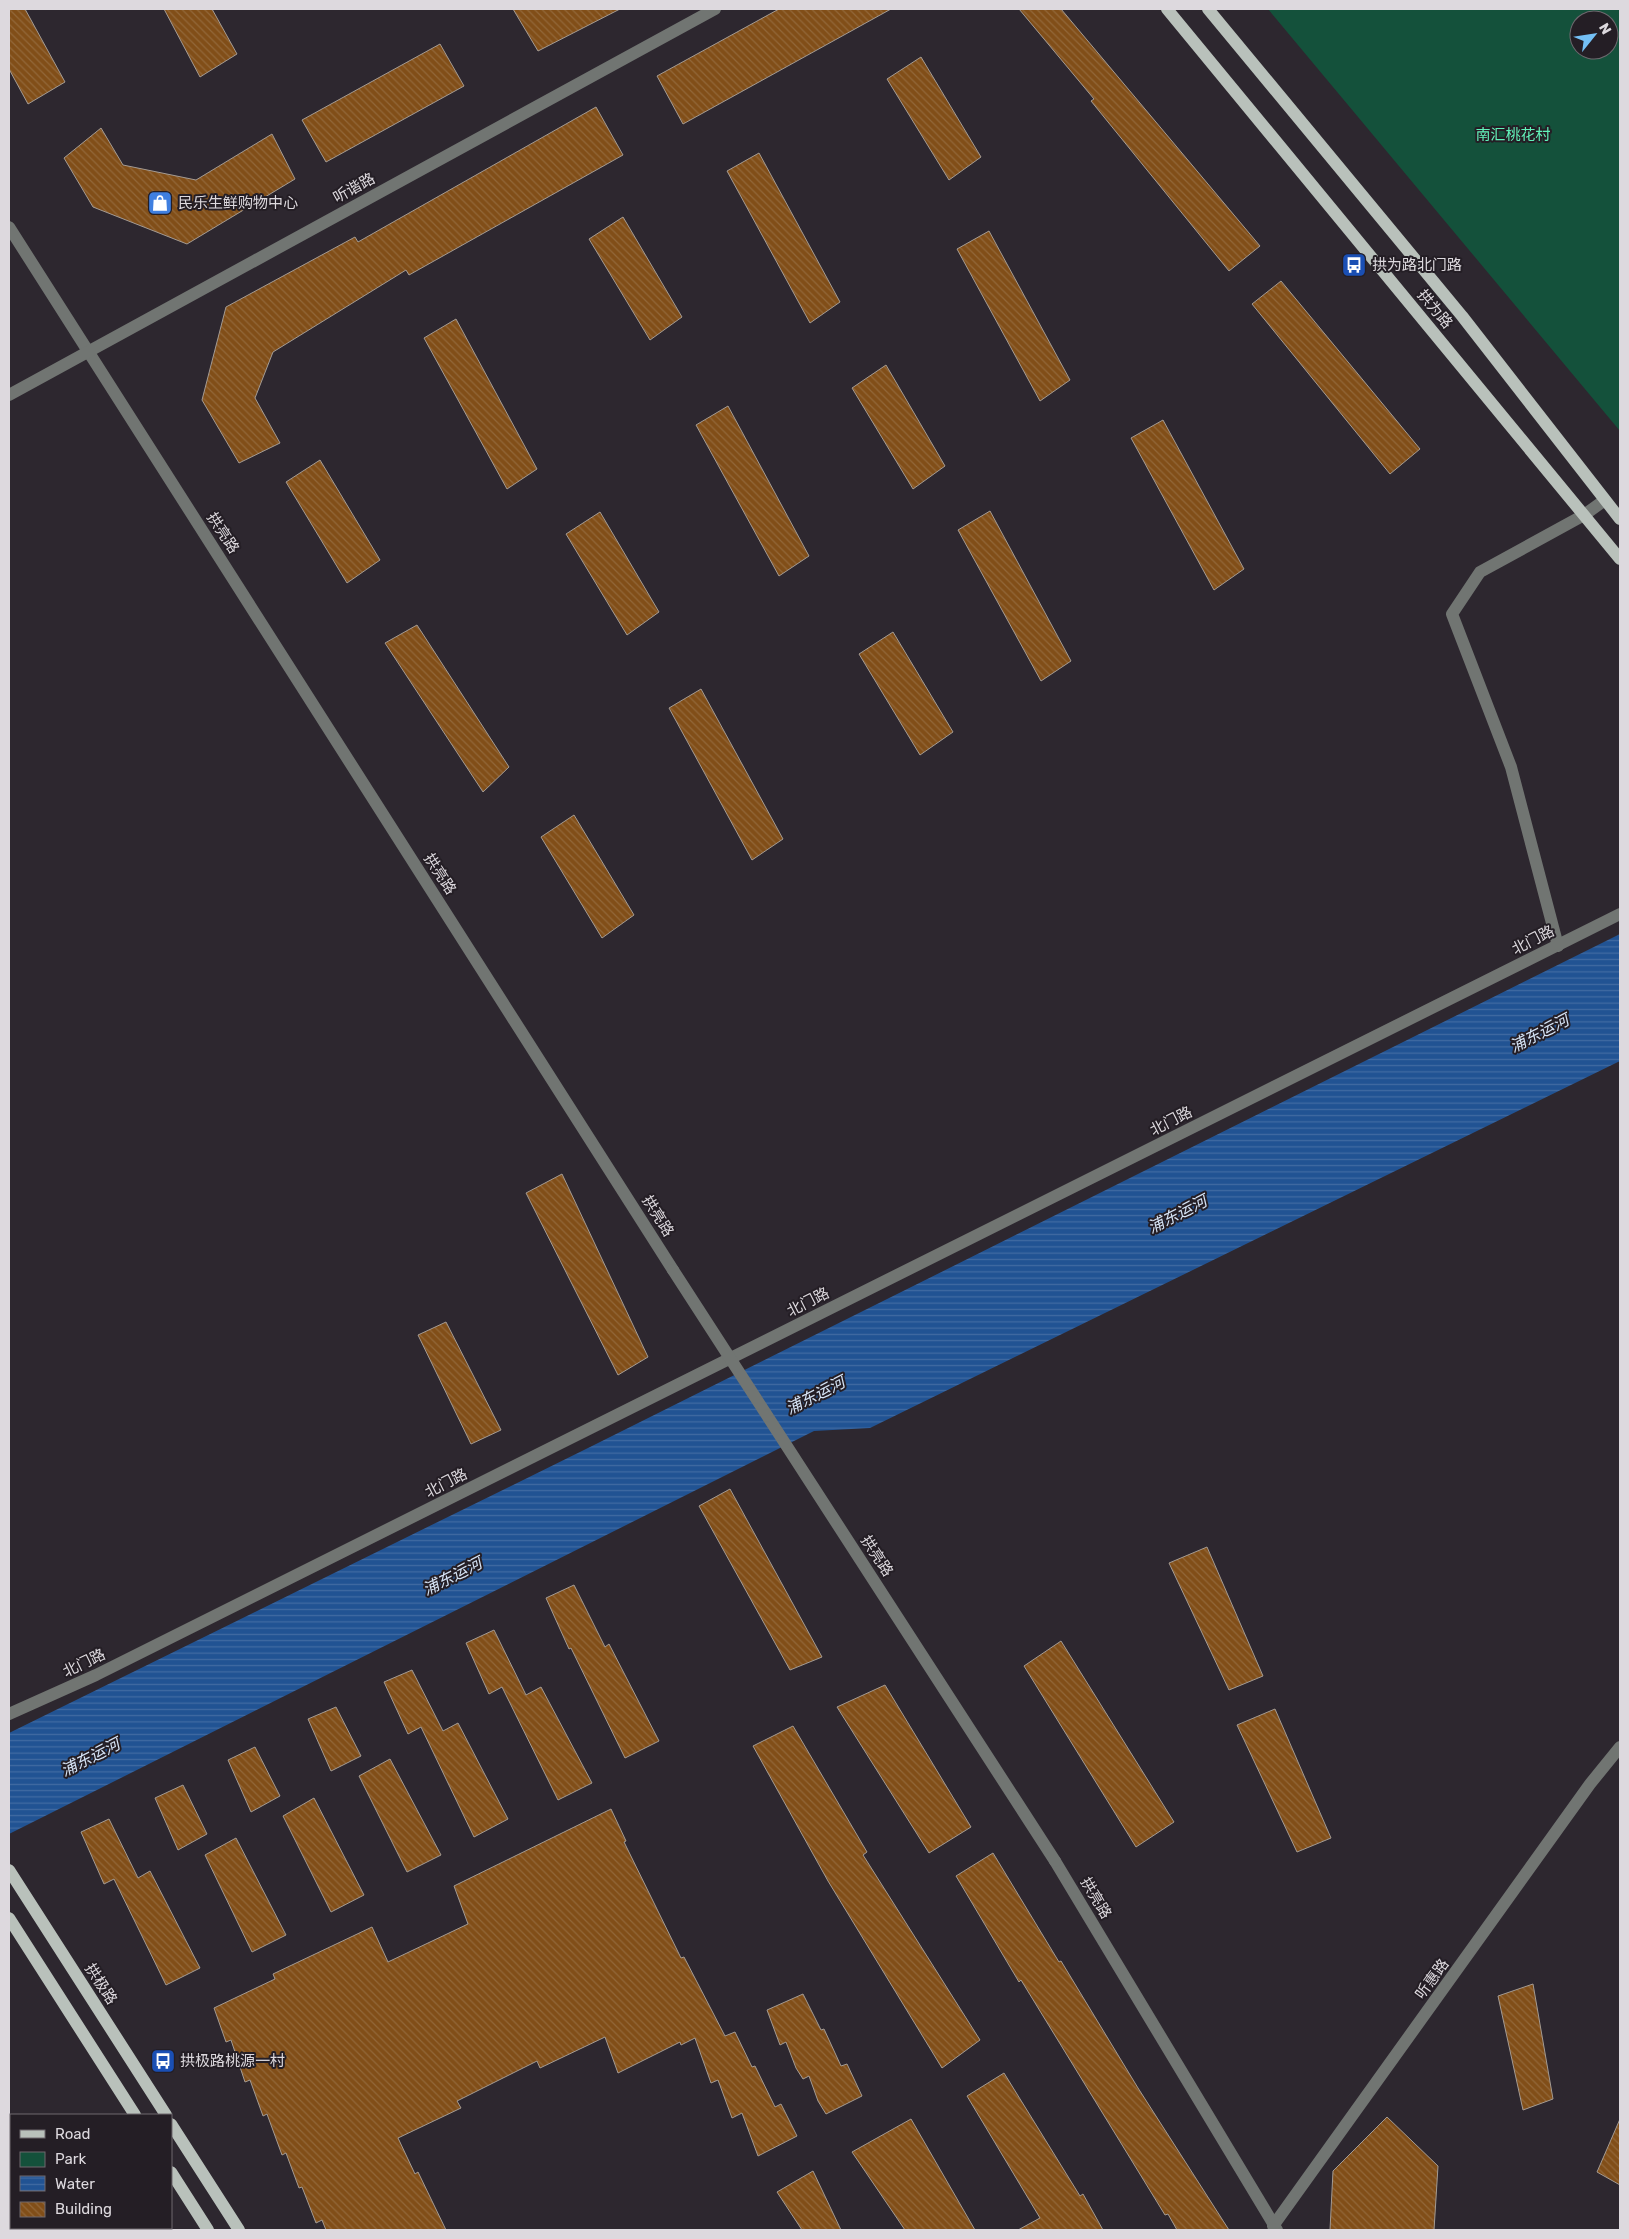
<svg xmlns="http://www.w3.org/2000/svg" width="1629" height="2239" font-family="Rubik,'Noto Sans SC',sans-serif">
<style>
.park{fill:#14513b;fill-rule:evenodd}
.water{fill:url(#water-rules)}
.building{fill:url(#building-back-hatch);stroke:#a49b93}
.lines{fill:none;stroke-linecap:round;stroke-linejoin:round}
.minor{stroke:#717572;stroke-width:12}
.major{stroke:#b9c1bb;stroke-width:12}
.minor-bridge{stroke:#717572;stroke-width:12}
.labels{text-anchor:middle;stroke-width:4;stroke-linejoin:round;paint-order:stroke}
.park-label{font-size:15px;fill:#62f2ba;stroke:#241e25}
.street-label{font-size:15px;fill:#ddd9de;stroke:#241e25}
.poi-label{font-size:15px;fill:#ddd9de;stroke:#241e25;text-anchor:start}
.water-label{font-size:16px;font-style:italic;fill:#d6e4f6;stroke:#241e25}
</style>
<defs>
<pattern id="water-rules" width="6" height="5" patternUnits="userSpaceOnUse" patternTransform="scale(1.25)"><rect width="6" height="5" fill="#215393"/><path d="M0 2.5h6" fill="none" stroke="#416ba2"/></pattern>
<pattern id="building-back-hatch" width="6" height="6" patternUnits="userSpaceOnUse" patternTransform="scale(1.25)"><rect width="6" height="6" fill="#814e18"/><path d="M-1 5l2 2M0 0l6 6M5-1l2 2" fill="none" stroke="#926739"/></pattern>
</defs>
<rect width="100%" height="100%" fill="#2d272f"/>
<path class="park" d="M1268,9H1620V431ZM1579,20H1609V50H1579Z"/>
<path class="water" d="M1620,934V1061L870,1428L814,1431L9,1834V1733L588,1448Z"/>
<g class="building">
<path d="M9,9H25L65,82L28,104L9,69Z"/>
<path d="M164,9H212L237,54L200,77Z"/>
<path d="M513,9H620L538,51Z"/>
<path d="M779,9H891L683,124L657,76Z"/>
<path d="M1019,9H1061L1260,246L1229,271L1091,101L1094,99Z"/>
<path d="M440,44L464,86L326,162L302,120Z"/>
<path d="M921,57L981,157L949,180L887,79Z"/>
<path d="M596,107L623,155L409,275L406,270L273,352L255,398L280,443L239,463L202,400L226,307L355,237L358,242Z"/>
<path d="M101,128L123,165L196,180L272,134L295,179L187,244L93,207L64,158Z"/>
<path d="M759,153L840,302L810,323L727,171Z"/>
<path d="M623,217L682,317L650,340L589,239Z"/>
<path d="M989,231L1070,380L1040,401L957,249Z"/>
<path d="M1281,281L1420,449L1390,474L1252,304Z"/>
<path d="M456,319L537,469L507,489L424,338Z"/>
<path d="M886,365L945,466L913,489L852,388Z"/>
<path d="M728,406L809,556L779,576L696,425Z"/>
<path d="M1163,420L1244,569L1214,590L1131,438Z"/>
<path d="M320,460L380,560L347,583L286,482Z"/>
<path d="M990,511L1071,661L1041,681L958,530Z"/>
<path d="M600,512L659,612L627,635L566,534Z"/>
<path d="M417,625L509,767L483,792L385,643Z"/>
<path d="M893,632L953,732L920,755L859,654Z"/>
<path d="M701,689L783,839L752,860L669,708Z"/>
<path d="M574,815L634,915L602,938L541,837Z"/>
<path d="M562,1174L648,1357L618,1375L526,1193Z"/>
<path d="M446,1322L501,1430L471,1444L418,1335Z"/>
<path d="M730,1489L822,1657L790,1670L699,1506Z"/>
<path d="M1207,1547L1263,1676L1229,1690L1169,1563Z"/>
<path d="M574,1585L605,1647L609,1644L659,1741L625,1758L571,1648L569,1649L546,1598Z"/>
<path d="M494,1630L526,1695L541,1687L592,1783L558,1800L502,1687L489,1694L466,1643Z"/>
<path d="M1061,1641L1174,1822L1136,1847L1024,1666Z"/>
<path d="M412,1670L443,1731L458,1723L508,1819L474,1837L421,1727L408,1734L384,1682Z"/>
<path d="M885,1685L971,1827L929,1853L837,1707Z"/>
<path d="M336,1707L361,1756L331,1771L308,1719Z"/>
<path d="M1275,1709L1331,1838L1297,1852L1237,1725Z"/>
<path d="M793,1726L867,1852L863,1855L980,2040L942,2068L828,1881L753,1746Z"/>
<path d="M255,1747L280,1796L251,1812L228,1760Z"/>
<path d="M390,1759L441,1855L407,1872L359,1776Z"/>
<path d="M183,1785L207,1834L178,1850L155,1798Z"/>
<path d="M314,1798L364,1895L331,1912L283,1816Z"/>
<path d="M611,1809L626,1841L624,1842L681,1958L684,1957L725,2036L735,2032L752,2067L755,2066L775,2107L781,2104L797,2136L758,2156L742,2113L732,2118L718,2080L711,2083L695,2038L681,2045L680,2042L618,2073L605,2037L540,2068L537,2061L457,2101L461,2108L398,2138L415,2174L418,2172L446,2230H326L322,2220L316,2223L302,2187L299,2188L286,2153L282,2155L267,2114L263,2116L250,2080L245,2082L231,2040L226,2042L214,2008L275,1979L273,1974L372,1927L388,1962L468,1924L454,1886Z"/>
<path d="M109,1819L138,1878L150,1871L200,1968L166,1985L114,1879L104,1884L81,1832Z"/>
<path d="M236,1838L286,1935L252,1952L205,1855Z"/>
<path d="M993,1853L1059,1962L1061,1961L1138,2088L1229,2230H1177L1168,2214L1165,2215L1021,1980L1019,1982L956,1876Z"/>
<path d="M1533,1984L1553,2099L1523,2110L1498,1996Z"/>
<path d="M803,1994L821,2030L824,2029L841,2066L847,2064L862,2096L826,2114L818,2101L809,2076L803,2079L796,2068L786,2042L780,2045L767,2010Z"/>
<path d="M1004,2073L1080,2196L1083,2194L1103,2230H1018L1040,2218L967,2096Z"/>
<path d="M1387,2117L1438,2166L1434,2230H1330L1333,2171Z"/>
<path d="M911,2119L975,2230H905L852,2152Z"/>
<path d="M1620,2119V2185L1597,2172Z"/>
<path d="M813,2171L841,2230H802L777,2192Z"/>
</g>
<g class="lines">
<g class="minor">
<path d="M9,227L673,1270"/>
<path d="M9,395L715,9"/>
<path d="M1558,946L1511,767L1452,614L1480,572L1584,515L1605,500"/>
<path d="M9,1714L96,1675L1620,914"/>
<path d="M1055,1861L1277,2230"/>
<path d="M1273,2226L1590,1784L1620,1747"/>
</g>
<g class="major">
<path d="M1167,9L1620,559"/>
<path d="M1208,9L1462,316L1620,519"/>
<path d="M9,1870L166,2115"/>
<path d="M9,1918L135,2115"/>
<path d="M171,2124L239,2230"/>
<path d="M171,2172L208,2230"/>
</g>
<path class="minor-bridge" d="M673,1270L1055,1861"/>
</g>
<defs>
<symbol id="shop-square" viewBox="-11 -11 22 22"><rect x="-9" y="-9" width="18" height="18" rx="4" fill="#3f7fe0" stroke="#241e25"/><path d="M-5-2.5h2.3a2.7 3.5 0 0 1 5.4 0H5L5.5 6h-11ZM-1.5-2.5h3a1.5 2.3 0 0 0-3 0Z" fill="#fff"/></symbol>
<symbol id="bus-square" viewBox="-11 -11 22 22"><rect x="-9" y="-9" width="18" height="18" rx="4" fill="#1a4fb4" stroke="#241e25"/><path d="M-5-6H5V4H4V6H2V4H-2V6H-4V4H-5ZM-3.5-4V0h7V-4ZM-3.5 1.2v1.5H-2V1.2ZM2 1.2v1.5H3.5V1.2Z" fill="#fff"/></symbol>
</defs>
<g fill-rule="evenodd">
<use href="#shop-square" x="146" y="189" width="28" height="28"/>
<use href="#bus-square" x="1340" y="251" width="28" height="28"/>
<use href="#bus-square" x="149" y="2047" width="28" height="28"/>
</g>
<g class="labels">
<g class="park-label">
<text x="1513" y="140">南汇桃花村</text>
</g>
<g class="street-label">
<text transform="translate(354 188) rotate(-29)" y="5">听谐路</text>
<text transform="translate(1435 309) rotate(50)" y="5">拱为路</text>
<text transform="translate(223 533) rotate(57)" y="5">拱亮路</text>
<text transform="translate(440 874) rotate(57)" y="5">拱亮路</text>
<text transform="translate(1533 940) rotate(-27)" y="5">北门路</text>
<text transform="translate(1171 1121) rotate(-27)" y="5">北门路</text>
<text transform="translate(658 1216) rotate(58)" y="5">拱亮路</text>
<text transform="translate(808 1302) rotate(-27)" y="5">北门路</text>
<text transform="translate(446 1483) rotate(-27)" y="5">北门路</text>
<text transform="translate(877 1556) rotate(57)" y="5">拱亮路</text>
<text transform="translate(84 1663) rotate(-26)" y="5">北门路</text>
<text transform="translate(1096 1898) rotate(59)" y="5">拱亮路</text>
<text transform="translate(1432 1979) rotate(-54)" y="5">听惠路</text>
<text transform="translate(101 1984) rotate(57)" y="5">拱极路</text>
</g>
<g class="poi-label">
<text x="178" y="208">民乐生鲜购物中心</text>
<text x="1372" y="270">拱为路北门路</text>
<text x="180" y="2066">拱极路桃源一村</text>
</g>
<g class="water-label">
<text transform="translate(1539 1033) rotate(-27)" y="6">浦东运河</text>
<text transform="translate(1177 1214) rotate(-27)" y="6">浦东运河</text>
<text transform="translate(815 1395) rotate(-27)" y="6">浦东运河</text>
<text transform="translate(452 1576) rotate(-27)" y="6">浦东运河</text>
<text transform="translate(90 1757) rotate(-27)" y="6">浦东运河</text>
</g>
</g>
<rect width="1629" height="2239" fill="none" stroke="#ddd9de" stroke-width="20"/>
<rect x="10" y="2114" width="162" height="115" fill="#241e25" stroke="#6e696f"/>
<rect x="20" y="2130" width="25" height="8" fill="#b9c1bb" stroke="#6e696f"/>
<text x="55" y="2139" font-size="15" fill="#ddd9de">Road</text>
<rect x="20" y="2152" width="25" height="15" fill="#14513b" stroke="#6e696f"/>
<text x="55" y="2164" font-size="15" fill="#ddd9de">Park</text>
<rect x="20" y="2176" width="25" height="15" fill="url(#water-rules)" stroke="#6e696f"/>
<text x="55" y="2189" font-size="15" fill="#ddd9de">Water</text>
<rect x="20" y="2202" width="25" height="15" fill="url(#building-back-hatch)" stroke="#6e696f"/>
<text x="55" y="2214" font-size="15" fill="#ddd9de">Building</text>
<g transform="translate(1594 35) rotate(60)"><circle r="24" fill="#241e25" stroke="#6e696f"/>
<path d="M0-4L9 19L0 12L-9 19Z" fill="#74c0f6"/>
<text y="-8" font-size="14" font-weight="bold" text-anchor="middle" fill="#ddd9de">N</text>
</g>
</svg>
